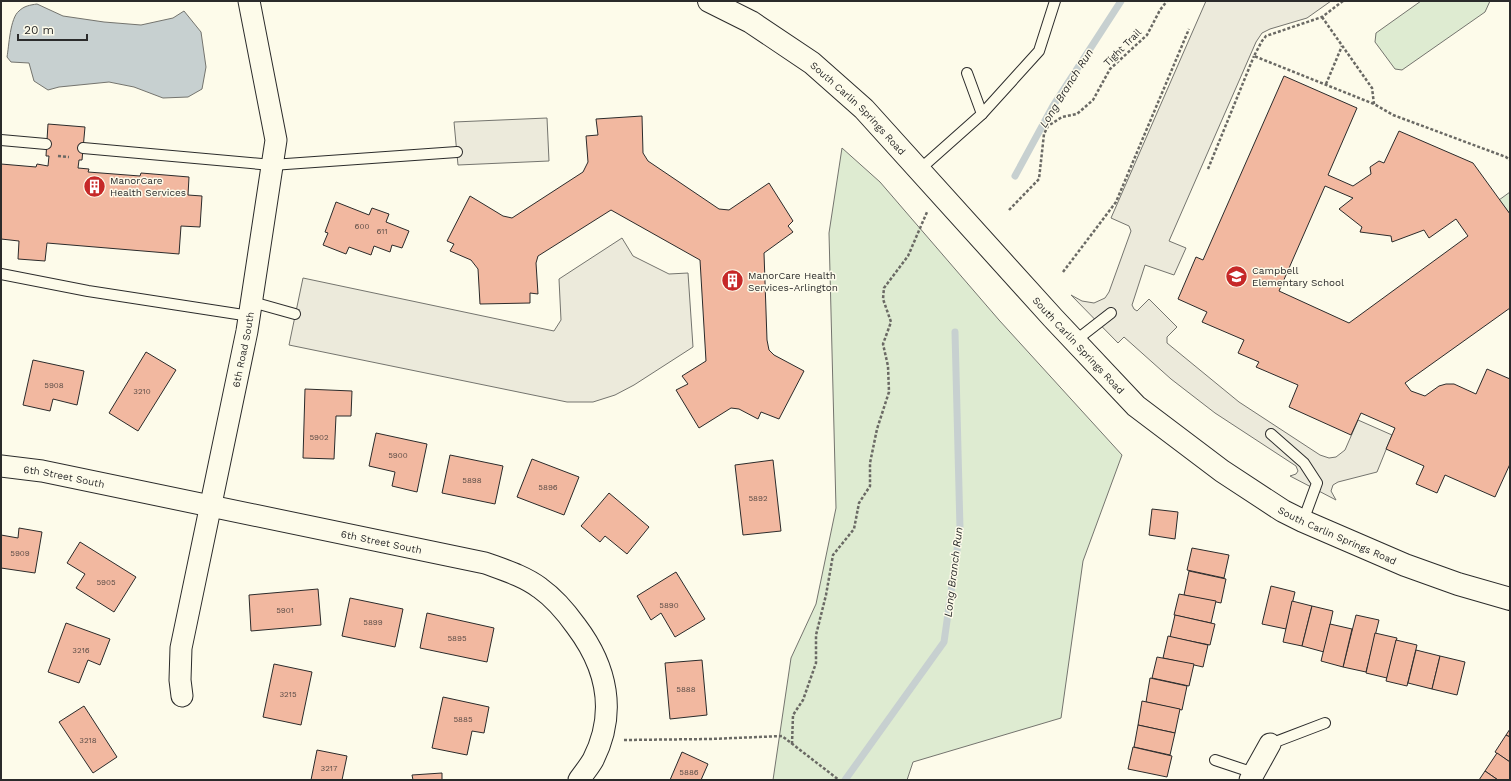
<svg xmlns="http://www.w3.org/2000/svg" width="1511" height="781" font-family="'Work Sans',sans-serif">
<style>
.green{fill:#deebd1;stroke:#74746e}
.parking{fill:#eceadb;stroke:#74746e}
.water{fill:#c7d0d0;stroke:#74746e}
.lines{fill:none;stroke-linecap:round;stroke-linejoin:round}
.stream{stroke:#c7d0d0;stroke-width:7}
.building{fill:#f2b8a0;stroke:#2b2b2b;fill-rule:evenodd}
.lane-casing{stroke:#2b2b2b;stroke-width:12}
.street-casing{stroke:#2b2b2b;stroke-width:23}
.secondary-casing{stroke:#2b2b2b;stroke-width:24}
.path{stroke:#6a6964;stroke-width:2.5;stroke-dasharray:3 2;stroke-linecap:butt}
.lane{stroke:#fdfbea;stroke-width:10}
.street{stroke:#fdfbea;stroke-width:21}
.secondary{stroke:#fdfbea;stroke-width:22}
.labels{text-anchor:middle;stroke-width:3;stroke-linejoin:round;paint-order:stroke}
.number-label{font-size:8px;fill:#5d4e48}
.street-label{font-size:10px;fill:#2b2b2b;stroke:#fdfbea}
.poi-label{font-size:10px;fill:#2b2b2b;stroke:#fdfbea;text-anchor:start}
.water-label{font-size:11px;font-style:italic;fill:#2b2b2b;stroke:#fdfbea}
</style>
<rect width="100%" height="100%" fill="#fdfbea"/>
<g class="green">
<path d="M1421,1H1490L1485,12L1402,70L1395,69L1375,42L1376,33Z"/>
<path d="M842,148L880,182L999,320L1122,455L1083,561L1061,718L913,762L907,780H773L791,658L816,604L836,508L829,233Z"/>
<path d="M1510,192V214L1499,200Z"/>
</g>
<g class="parking">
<path d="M1206,1H1331L1307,18L1270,29L1262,33L1256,42L1169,241L1186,248L1174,275L1145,265L1132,305L1134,309L1137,311L1149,299L1177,327L1167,337V343L1239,402L1320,455L1329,458L1336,457L1345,450L1358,420L1392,435L1377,472L1338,482L1333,485L1331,491L1336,500L1290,476L1296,474L1298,471L1296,466L1215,413L1171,379L1124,337L1118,343L1071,295L1082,301L1094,303L1105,298L1109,292L1131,231L1129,226L1111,218Z"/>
<path d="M547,118L549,161L458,165L454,122Z"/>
<path d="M622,238L633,256L669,274L688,273L693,347L634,385L615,395L593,402H567L289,345L303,278L554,331L561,320L559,279Z"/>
</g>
<path class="water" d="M37,4L63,16L104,22L141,25L173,18L184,11L201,32L206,67L202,89L188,97L163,98L134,87L109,82L59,87L48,90L34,81L29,63L11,62L7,57C9,46 10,18 19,11C24,6 30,5 37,4Z"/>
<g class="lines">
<g class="stream">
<path d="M1015,176L1053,106L1121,1"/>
<path d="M845,780L944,642L960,529L955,332"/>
</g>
</g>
<g class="building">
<path d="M1284,76L1357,108L1328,175L1353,186L1371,174L1370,167L1379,161L1384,163L1399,131L1473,163L1510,214V308L1405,383L1411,391L1425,396L1439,386L1446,384H1454L1476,394L1487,369L1510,379V464L1495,497L1445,475L1437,493L1416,484L1424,466L1386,449L1395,428L1361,413L1351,435L1289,407L1298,385L1256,367L1259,362L1238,353L1244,340L1202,322L1207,312L1178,299L1196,257L1203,260ZM1325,186L1353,198L1339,209L1362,227L1360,232L1391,236L1392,242L1424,230L1429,238L1456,219L1468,236L1349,323L1279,291Z"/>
<path d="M642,116L643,153L648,161L719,209L729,210L769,183L793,221L788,226L793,232L764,253L767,340L769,350L774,355L804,371L779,419L761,412L758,419L739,409L731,408L699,428L676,390L688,384L682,376L706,361L700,260L611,210L538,256L536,263L538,294L530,293V303L480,304L478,269L471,260L450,251L454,244L447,241L470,196L503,216L512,218L583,172L588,162L586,136L598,135L596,119Z"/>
<path d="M48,124L85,127L82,160H79L78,168L89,169L88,172L140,176L141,173L189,177L188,195L202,196L200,227L181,226L179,254L47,243L45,261L18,259L19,241L1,239V164L36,167L37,164L48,166L49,156H46Z"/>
<path d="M336,202L369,215L372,208L389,214L386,222L409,231L402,248L392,245L390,252L374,246L371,255L349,247L346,254L323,245L328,233L325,232Z"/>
<path d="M146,352L176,370L138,431L109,413Z"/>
<path d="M33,360L84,371L77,405L53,399L50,411L23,405Z"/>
<path d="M305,389L352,391L351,416H336L334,459L303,458Z"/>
<path d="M376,433L427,444L417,492L392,486L395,472L369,466Z"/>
<path d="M450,455L503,466L495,504L442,493Z"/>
<path d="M532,459L579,477L564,515L517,497Z"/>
<path d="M773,460L781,531L743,535L735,465Z"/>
<path d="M609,493L649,527L627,554L605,536L600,542L581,526Z"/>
<path d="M1152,509L1178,512L1175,539L1149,535Z"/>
<path d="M19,528L42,532L35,573L1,568V535L18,538Z"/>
<path d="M80,542L136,577L114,612L76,588L85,574L67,563Z"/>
<path d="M1192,548L1229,555L1224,578L1187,570Z"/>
<path d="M1189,571L1226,579L1221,603L1184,595Z"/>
<path d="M676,572L705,619L675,637L661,613L651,620L637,596Z"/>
<path d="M1271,586L1295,592L1286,629L1262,624Z"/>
<path d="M318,589L321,625L251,631L249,595Z"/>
<path d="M1179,594L1216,601L1211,623L1174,615Z"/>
<path d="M350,598L403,609L395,647L342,636Z"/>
<path d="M1292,601L1312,606L1302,646L1283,642Z"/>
<path d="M1312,606L1333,611L1324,652L1302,646Z"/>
<path d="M427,613L494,628L487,662L420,648Z"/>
<path d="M1175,615L1215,624L1210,645L1170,637Z"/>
<path d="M1356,615L1379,620L1366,672L1343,667Z"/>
<path d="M66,623L110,639L100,665L88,660L79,683L48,672Z"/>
<path d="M1330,624L1352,629L1343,667L1321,661Z"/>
<path d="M1375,633L1397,638L1387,678L1366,673Z"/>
<path d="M1168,636L1208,645L1203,667L1163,658Z"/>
<path d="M1396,640L1417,645L1407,686L1386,681Z"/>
<path d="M1416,650L1440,656L1432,689L1408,683Z"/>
<path d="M1440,656L1465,662L1457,695L1432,689Z"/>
<path d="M1157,657L1194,664L1189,686L1152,678Z"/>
<path d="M702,660L707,715L670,719L665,663Z"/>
<path d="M274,664L312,672L301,725L263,717Z"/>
<path d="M1150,678L1187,686L1182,710L1146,702Z"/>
<path d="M443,697L489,707L484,733L472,731L467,755L432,748Z"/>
<path d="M1142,701L1180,709L1175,733L1138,725Z"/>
<path d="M84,706L117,757L93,773L59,722Z"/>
<path d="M1138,725L1175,733L1170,755L1134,747Z"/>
<path d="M1510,729V737L1506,735Z"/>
<path d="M1506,735L1510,737V762L1495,752Z"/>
<path d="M1133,747L1172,756L1167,777L1128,769Z"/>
<path d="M317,750L347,756L342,780H311Z"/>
<path d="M682,752L708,764L701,780H670Z"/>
<path d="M1497,753L1510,762V780H1498L1485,771Z"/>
<path d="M1485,771L1498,780H1479Z"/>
<path d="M442,773V780H413L412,775Z"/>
</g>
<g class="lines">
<defs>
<g id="lane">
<path d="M967,73L982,114"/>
<path d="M1,140L46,144"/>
<path d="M83,148L272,165L457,152"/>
<path d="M919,170L982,114L1039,51L1055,1"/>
<path d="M1,274L88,291L250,316"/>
<path d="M252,302L295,314"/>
<path d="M1075,341L1111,313"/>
<path d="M1271,434L1304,463L1317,483L1303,521"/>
<path d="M1270,744L1325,723"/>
<path d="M1215,760L1254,773"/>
</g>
<g id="street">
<path id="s1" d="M1,466L42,471L485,563C504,570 524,576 540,588C554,598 566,612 576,626C607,667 617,713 593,760C589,767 583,774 579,780"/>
<path id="s2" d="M182,696L180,680L181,648L247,331L276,140L249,1"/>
<path d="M1250,780L1270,744"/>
</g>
<g id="secondary">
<path id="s3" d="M709,1L751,22L812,63L864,109L1053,318L1136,406L1222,471L1283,511L1303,521L1405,565L1458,584L1510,599"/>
</g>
</defs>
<use href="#lane" class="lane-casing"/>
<use href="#street" class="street-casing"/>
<use href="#secondary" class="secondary-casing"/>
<g class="path">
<path d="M1343,1L1322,17L1266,36L1262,41L1254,56L1374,104L1393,115L1506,157L1510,160"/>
<path d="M1322,17L1372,88L1374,104"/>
<path d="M1326,84L1342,46"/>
<path d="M58,156L69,157"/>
<path d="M1208,169L1254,56"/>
<path d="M1009,210L1039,179L1044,134L1048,126L1062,117L1077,114L1093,100L1110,69L1147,35L1160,10L1167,1"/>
<path d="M1063,272L1116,202L1189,29"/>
<path d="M624,740L711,739L782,736L839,780"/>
<path d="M792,744L793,715L803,700L816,663V635L826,595L833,555L854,529L859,503L870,486V463L877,429L889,392L888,366L883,344L891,322L883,299L884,288L908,256L927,212"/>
</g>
<use href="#lane" class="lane"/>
<use href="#street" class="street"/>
<use href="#secondary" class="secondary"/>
</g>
<defs>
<symbol id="building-disc" viewBox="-11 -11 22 22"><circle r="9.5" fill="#c62828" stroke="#fdfbea"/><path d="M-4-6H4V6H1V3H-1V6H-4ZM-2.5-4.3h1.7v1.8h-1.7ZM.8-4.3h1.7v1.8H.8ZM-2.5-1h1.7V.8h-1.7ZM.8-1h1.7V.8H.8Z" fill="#fff"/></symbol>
<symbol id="school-disc" viewBox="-11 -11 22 22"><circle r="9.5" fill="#c62828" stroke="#fdfbea"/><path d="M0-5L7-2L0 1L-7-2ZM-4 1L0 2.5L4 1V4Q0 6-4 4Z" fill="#fff"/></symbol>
</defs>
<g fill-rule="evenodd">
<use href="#building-disc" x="82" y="174" width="25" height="25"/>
<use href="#school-disc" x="1224" y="264" width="25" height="25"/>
<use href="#building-disc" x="720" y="268" width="25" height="25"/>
</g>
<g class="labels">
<g class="number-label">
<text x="362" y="229">600</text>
<text x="382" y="234">611</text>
<text x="54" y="388">5908</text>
<text x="142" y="394">3210</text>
<text x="319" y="440">5902</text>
<text x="398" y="458">5900</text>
<text x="472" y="483">5898</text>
<text x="548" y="490">5896</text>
<text x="758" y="501">5892</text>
<text x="20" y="556">5909</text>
<text x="106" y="585">5905</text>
<text x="669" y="608">5890</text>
<text x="285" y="613">5901</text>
<text x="373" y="625">5899</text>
<text x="457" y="641">5895</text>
<text x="81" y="653">3216</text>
<text x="686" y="692">5888</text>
<text x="288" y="697">3215</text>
<text x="463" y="722">5885</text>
<text x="88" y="743">3218</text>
<text x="329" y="771">3217</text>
<text x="689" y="775">5886</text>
</g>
<g class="street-label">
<text transform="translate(1122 47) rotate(-45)" y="4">Tight Trail</text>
<text dy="4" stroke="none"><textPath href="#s3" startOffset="185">South Carlin Springs Road</textPath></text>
<text dy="4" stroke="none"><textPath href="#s3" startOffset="509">South Carlin Springs Road</textPath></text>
<text dy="4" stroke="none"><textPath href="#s2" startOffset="353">6th Road South</textPath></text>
<text dy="4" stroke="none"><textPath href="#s1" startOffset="64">6th Street South</textPath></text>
<text dy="4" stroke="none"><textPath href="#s3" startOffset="833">South Carlin Springs Road</textPath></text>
<text dy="4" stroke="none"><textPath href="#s1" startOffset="388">6th Street South</textPath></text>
</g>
<g class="poi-label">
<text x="110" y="184">ManorCare<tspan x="110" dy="12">Health Services</tspan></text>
<text x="1252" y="274">Campbell<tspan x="1252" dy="12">Elementary School</tspan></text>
<text x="748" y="279">ManorCare Health<tspan x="748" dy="12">Services-Arlington</tspan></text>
</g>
<g class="water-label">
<text transform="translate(1066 88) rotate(-58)" y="4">Long Branch Run</text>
<text transform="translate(953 572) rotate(-83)" y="4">Long Branch Run</text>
</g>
</g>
<rect width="1511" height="781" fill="none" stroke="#2b2b2b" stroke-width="4"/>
<path d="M18 34v6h69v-6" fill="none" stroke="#2b2b2b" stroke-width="2"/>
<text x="24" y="34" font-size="12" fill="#2b2b2b" stroke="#fdfbea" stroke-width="3" paint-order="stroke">20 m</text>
</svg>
